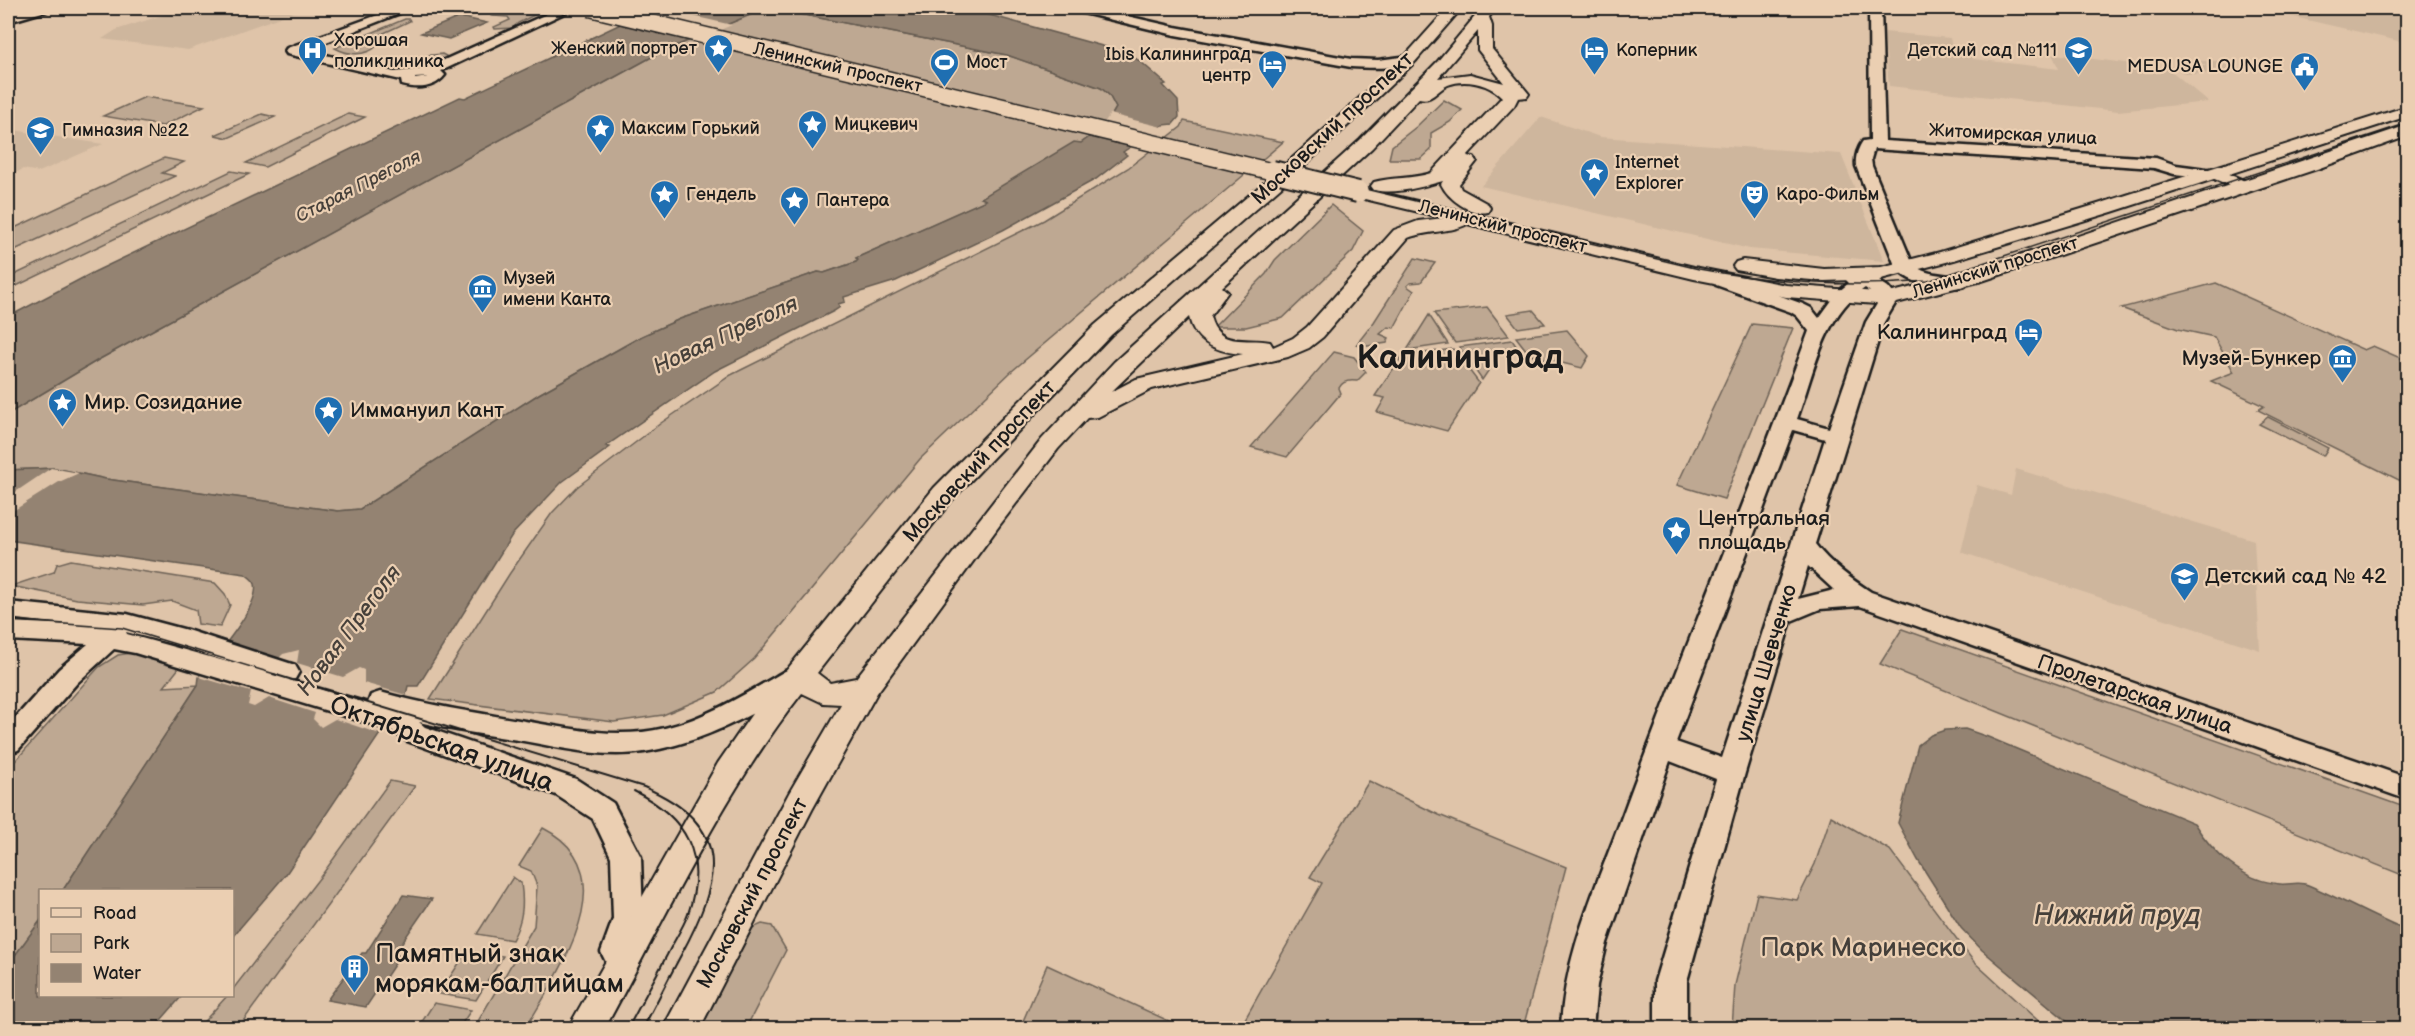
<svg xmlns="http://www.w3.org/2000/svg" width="2415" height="1036" font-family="'Balsamiq Sans',sans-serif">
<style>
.built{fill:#ceb69d}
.green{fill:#bea892;stroke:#6d6257;stroke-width:1.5}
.water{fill:#948372;stroke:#645a50;stroke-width:1.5}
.pier{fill:#dfc4a9}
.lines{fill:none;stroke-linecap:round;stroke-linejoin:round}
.secondary-casing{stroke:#1c1c1c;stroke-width:5}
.primary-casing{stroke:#1c1c1c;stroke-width:4}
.secondary{fill:#ebcfb2;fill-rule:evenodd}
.primary{fill:#ebcfb2;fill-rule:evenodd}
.tram-far1{stroke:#1c1c1c;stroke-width:1.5}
.tram{stroke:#1c1c1c;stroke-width:2}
.primary-bridge-far1-casing{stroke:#1c1c1c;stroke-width:19;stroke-linecap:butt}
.primary-bridge-casing{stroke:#1c1c1c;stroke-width:24;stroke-linecap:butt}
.primary-bridge-far1{stroke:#ebcfb2;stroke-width:16}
.primary-bridge{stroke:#ebcfb2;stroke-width:20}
.labels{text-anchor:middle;stroke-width:4.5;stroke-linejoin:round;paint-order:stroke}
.far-poi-label{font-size:18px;fill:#1c1c1c;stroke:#ebcfb2;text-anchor:start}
.far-street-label{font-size:18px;fill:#1c1c1c;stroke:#ebcfb2}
.far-water-label{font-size:18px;font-style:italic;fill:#46403a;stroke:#ebcfb2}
.street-label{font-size:21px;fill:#1c1c1c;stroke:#ebcfb2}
.poi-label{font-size:21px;fill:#1c1c1c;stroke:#ebcfb2;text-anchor:start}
.water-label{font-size:22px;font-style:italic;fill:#46403a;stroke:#ebcfb2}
.near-street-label{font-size:26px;fill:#1c1c1c;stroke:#ebcfb2}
.near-park-label{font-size:26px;fill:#443f3a;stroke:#ebcfb2}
.near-poi-label{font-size:26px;fill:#1c1c1c;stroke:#ebcfb2;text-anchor:start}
.near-water-label{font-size:27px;font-style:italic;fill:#46403a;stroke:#ebcfb2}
.town-label{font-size:33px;font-weight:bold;fill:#1c1c1c;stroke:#ebcfb2}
</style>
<rect width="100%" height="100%" fill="#dfc4a9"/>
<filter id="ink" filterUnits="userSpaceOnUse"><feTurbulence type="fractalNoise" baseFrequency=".0167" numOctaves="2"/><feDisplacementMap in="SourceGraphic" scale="12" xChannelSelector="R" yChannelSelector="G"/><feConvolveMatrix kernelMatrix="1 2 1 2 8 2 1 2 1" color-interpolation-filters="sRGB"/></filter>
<g filter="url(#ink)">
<g class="built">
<path d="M185,8H305L188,50L102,39L116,30Z"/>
<path d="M2273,8H2407V43L2273,12Z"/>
<path d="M1884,32L1950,38L1952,47L1974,59L2059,69L2052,54L2168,68L2208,102L2118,111L1889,86Z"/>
<path d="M2199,61H2219L2236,71L2226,73L2185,74L2175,67L2206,66Z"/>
<path d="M1541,117L1600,137L1841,154L1884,261L1750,249L1481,186Z"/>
<path d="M8,129L32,133L103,144L39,172L23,169L8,177Z"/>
<path d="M2016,469L2254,540L2260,650L1961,552L1977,485L2011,495Z"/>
</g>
<g class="green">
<path d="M521,8L538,11V13L518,23L513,28L495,29L494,27L510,20L508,17L492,16L495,14Z"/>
<path d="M774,9L1007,55L1101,88L1109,95L1116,108L1106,125L1081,143L987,200L856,258L858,260L856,262L824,273L818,272L680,319L642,336L539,394L360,509L338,511L106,479L55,468L8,470V414L98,360L659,53L759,11Z"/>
<path d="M405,19H409L410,21L373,38V43L377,46C365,57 348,55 335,48Z"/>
<path d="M442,54L446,56L445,58C429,66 413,71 395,63L413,57Z"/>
<path d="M145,97L204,106L163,126L103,116Z"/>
<path d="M1444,100L1462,110L1450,122L1431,133V150L1421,159H1389L1392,146L1416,127Z"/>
<path d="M262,114L275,117L228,138L215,135Z"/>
<path d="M348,114L365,117L265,167L246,163Z"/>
<path d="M1184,121L1283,142L1012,371L920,459L754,659L717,692L663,715L614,722L430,699L510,573L552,513L577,487L661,423L731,375L1044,220L1128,168L1181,127Z"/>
<path d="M164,158L184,162L162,173L175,176L8,253V231Z"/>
<path d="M231,171L249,174L8,290V278Z"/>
<path d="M1331,205L1363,231L1353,251L1283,318L1246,327H1214L1266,274L1275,260Z"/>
<path d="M1415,258L1435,263L1421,282L1410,283L1407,286L1414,291L1394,328L1388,327L1380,334L1389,338L1387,343L1361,347L1356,345L1374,322Z"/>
<path d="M2216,283L2364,350L2373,346L2407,361V484L2258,410L2264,406L2211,381L2234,372L2214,337L2178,329L2121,308Z"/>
<path d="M1487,307L1509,336L1455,343L1434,313Z"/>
<path d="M1533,310L1545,324L1518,328L1507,314Z"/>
<path d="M1429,315L1448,344L1407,350Z"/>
<path d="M1752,324L1793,328L1724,499L1677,485Z"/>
<path d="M1567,330L1589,356L1582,368L1530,355L1516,337Z"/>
<path d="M1512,340L1521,353L1503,349L1482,380L1459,347Z"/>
<path d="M1453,349L1479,383L1447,431L1377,412L1385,398L1375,396L1402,356Z"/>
<path d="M1334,352L1354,357L1366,372L1357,381C1350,380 1342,381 1339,388L1341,393L1287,457L1251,447Z"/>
<path d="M2268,417L2328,448L2323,456L2259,424Z"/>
<path d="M71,560L215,583L225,594L230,605L220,627L198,624L196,610L172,601L143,605L77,599L11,586L54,572L57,564Z"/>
<path d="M1902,629L2407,808V877L1880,664Z"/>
<path d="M137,652L183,663L164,687L198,685L63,890H40V921L8,965V769L99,667L118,655Z"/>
<path d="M390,781L415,786L238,1028H198L227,996H232L233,989L324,872Z"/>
<path d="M1369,781L1439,815L1566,867L1523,1028H1240L1322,883L1310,877Z"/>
<path d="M1831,816L1890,850L1974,962L2046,1028H1732L1735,985L1757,894L1797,900L1815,864Z"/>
<path d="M543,828C630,872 558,972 526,1028H474L534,926L537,886L531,871L519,866Z"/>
<path d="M513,877L521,883C524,904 523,921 512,940L477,934Z"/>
<path d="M762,924L772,926L786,950L746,1028H701L750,929Z"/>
<path d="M467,951L503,956L476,1000L439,994Z"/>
<path d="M1047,965L1184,1028H1020Z"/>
<path d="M434,1003L471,1010L459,1028H418Z"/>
</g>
<g class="water">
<path d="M654,8H956L975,11L1124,52L1140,61L1166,84L1163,85L1178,101L1179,117L1173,124L1163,125L1123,152L1127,155L1096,179L1003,230L896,281L844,297L845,302L838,304L840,307L834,311L715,371L606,446L610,447L562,482L512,535L418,686H408L406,695L286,874L233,936L232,890H63L198,685L199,677C213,659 261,606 255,584C253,579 249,577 245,574L8,540V470L55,468L106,479L338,511L360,509L539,394L642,336L680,319L818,272L824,273L856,262L858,260L856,258L986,200L981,198L1074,142L1081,143L1106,125L1116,108L1109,95L1101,88L1007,55L774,9L762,10L659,53L98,360L8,414V317L94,272L460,97L465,98Z"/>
<path d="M460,17L487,23L449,39L421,33Z"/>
<path d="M1965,729L1988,737L2194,823C2213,854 2243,881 2280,884C2289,885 2299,881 2308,885C2341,899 2373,917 2407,931V1028H2075L1982,950L1961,928L1918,860L1898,823L1918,745L1931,735L1945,730Z"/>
<path d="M403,895L432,899L394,954L400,956L366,1007L327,1000L362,953H366Z"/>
<path d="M40,921V996H182L154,1028H8V965Z"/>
</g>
<g class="pier">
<path d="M647,8H658L732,25L695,40L619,21Z"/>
<path d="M1110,114L1166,128L1135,148L1086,136L1104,123Z"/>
<path d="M51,468L79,473L59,482L8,514V497Z"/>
<path d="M227,642L279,658L283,654L299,650L297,663L343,677L359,668L364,670V683L406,695L380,734L335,719L321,727L313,719L315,713L269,698L254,707L248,705L251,692L199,677Z"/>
</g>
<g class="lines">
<defs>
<g id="secondary">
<path d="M30,8H48L46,11L8,22V14Z"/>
<path d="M397,8H413L306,50L394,72L424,69L560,8H575L441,71L445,75C434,89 418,89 402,85L401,80L287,54L285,51L287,48ZM428,77L415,79V78Z"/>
<path d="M1073,8H1092L1175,27L1351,59L1378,60L1409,56L1416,60C1404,70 1367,68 1351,67L1175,35L1075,11Z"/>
<path d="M1869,8H1881L1885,141L2156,158L2176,165L2221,171L2252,184L2254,187L2246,192L2212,178L2174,174L2154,168L1874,149L1871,159L1872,166L1913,265C1929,277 1947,274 1965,278L1968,282L1965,286C1946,291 1909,285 1896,268L1856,166C1855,157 1858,148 1863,141L1870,140Z"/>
<path d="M1881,268L1887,269L1890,273L1879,281L1888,287L1898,299L1884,322L1815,544C1830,564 1850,578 1871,592L2408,778V800L1860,606L1820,609L1791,621L1745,773L1687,981V1028H1655V981L1716,779L1670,761L1607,943L1597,985L1593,1028H1561C1564,953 1599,881 1624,811C1683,650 1750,492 1809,331L1797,316L1791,312L1716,285L1713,281L1716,277H1728L1803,304L1811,308L1819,318L1838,292L1849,283L1845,279L1848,275L1862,276ZM1865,288L1880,299L1866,322L1829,428L1797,419C1813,376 1823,315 1865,288ZM1793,430L1825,439L1722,758L1676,742ZM1808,566L1834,590L1798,599Z"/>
<path d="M8,602L127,614L187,630L295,665L299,672L295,679L289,680L368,703L371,695L380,692C426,705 472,712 519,720C568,728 616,740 665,728C708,717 747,693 785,671L794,669L803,671L807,678L803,685C754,714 702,743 644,752C602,759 559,747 518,740C485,735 452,730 419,722L425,727L576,779L613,803L641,857L643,919L628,962L617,966L606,962L601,952L613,919L611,857L593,819L556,795L407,741L391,730L135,653L114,649L77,683L18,750L8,753V726L59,669L88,644L8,640V622L71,625L8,618ZM126,632L173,644L235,664L127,634Z"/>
</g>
<g id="primary">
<path d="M1448,8H1462L1414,63L1357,117L1291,178L1111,335L952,500L817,673L830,683L856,678L1042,439L1114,362L1360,140L1437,62L1482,8H1496L1489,17L1492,26V49L1529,94L1527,97L1518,98L1514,106L1467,156L1474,157L1477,161L1459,184L1461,189L1488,204L1490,208L1488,212C1471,216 1448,199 1441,184L1443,181C1422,187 1395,195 1374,190L1371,186L1374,182C1393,177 1412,179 1431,173L1502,97C1490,84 1465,78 1448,85C1437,90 1432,102 1419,98L1372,148L1222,287L1228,292L1210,316C1218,349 1246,337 1270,342L1273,347L1293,338L1307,327L1394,230L1418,221L1444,218L1352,196L1349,192L1352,188L1358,187L1694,267L1786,285L1889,293L1968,273L2408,125V136L2317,169L1982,281L1889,305L1786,297L1694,279L1467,224C1456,232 1425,231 1408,238L1323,337L1309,348L1288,357L1152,389L1098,417L1087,418L1058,449L999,526L877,693L812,810L700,1028H663L789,793L841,704L823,703L802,693C722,795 667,915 605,1028H568L718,763L756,708L934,488L1095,325L1279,170L1345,111L1404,57ZM1478,31V50L1504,83L1470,74L1438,78ZM1189,317C1195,344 1218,352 1243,354L1136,379L1111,392Z"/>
<path d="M2408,106V116L2112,212L1954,260L1881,279L1824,281L1775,277L1736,270L1733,266L1736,262L1743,260L1824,269L1881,267L1940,252L2098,204Z"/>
</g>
</defs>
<use href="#secondary" class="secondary-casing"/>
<use href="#primary" class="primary-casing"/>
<use href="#secondary" class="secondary"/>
<use href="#primary" class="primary"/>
<g class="tram-far1">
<path d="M609,8L1699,269C1775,283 1850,288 1928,281L2408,123"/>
<path d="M8,620L122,628L278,675"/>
</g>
<g class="tram">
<path d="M273,674L644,787C735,826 721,881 681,955C668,979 656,1004 643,1028"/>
<path d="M628,1028C641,1004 654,979 667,955C673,942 683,928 688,914C708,856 687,818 634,791"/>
</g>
<defs>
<path id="primary-bridge-far1" d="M590,8L1278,173"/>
<path id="primary-bridge" d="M1272,171L1358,192"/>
</defs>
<use href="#primary-bridge-far1" class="primary-bridge-far1-casing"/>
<use href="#primary-bridge" class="primary-bridge-casing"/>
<use href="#primary-bridge-far1" class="primary-bridge-far1"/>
<use href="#primary-bridge" class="primary-bridge"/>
</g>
</g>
<defs>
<symbol id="sight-pin" viewBox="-11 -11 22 30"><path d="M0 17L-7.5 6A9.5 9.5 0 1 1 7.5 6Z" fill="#1f6fb2" stroke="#ebcfb2"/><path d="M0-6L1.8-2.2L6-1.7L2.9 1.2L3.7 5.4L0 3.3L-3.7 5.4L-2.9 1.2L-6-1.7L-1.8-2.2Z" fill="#fff"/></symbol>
<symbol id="hospital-pin" viewBox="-11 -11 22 30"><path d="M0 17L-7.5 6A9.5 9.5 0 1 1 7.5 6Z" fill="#1f6fb2" stroke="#ebcfb2"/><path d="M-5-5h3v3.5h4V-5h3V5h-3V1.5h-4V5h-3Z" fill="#fff"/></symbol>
<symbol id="hotel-pin" viewBox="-11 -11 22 30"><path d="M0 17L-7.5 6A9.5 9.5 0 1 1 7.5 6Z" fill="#1f6fb2" stroke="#ebcfb2"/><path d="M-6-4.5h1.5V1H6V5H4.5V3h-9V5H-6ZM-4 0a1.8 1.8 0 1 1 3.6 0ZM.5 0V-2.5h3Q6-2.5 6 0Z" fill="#fff"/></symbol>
<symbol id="school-pin" viewBox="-11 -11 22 30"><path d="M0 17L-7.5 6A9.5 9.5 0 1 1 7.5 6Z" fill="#1f6fb2" stroke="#ebcfb2"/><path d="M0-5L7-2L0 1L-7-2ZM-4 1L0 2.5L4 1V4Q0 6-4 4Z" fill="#fff"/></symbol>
<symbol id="stadium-pin" viewBox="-11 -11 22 30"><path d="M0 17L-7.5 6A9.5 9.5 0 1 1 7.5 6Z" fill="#1f6fb2" stroke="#ebcfb2"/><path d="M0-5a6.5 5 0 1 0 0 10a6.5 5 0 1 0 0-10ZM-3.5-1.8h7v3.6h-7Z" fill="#fff"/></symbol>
<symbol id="civic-pin" viewBox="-11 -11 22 30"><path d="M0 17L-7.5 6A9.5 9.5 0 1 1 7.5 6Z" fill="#1f6fb2" stroke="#ebcfb2"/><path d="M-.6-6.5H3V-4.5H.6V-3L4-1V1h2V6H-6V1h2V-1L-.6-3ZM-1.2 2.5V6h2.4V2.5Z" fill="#fff"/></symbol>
<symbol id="theatre-pin" viewBox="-11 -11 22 30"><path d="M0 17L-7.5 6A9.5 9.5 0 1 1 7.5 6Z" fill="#1f6fb2" stroke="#ebcfb2"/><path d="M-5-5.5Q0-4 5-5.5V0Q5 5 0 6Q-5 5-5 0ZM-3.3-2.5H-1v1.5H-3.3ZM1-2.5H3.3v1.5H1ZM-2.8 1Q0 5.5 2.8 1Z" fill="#fff"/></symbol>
<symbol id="museum-pin" viewBox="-11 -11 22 30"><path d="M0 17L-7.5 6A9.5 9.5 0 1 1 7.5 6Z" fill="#1f6fb2" stroke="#ebcfb2"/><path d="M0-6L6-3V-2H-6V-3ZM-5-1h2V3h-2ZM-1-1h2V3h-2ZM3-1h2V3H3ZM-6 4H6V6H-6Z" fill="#fff"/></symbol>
<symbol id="building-pin" viewBox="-11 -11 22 30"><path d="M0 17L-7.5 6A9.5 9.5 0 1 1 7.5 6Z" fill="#1f6fb2" stroke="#ebcfb2"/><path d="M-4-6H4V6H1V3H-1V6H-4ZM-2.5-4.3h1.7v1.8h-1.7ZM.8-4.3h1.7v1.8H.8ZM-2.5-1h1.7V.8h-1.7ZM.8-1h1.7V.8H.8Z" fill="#fff"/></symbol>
</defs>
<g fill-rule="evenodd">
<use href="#sight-pin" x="702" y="32" width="33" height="45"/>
<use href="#hospital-pin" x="296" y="34" width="33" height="45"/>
<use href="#hotel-pin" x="1578" y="34" width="33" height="45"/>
<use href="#school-pin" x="2062" y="34" width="33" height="45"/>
<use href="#stadium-pin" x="928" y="46" width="33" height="45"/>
<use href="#hotel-pin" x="1256" y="48" width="33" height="45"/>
<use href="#civic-pin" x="2288" y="50" width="33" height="45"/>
<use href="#sight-pin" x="796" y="108" width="33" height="45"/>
<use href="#sight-pin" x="584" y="112" width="33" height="45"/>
<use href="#school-pin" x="24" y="114" width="33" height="45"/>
<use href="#sight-pin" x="1578" y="156" width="33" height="45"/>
<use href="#sight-pin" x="648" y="178" width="33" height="45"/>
<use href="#theatre-pin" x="1738" y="178" width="33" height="45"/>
<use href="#sight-pin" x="778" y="184" width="33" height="45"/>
<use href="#museum-pin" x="466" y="272" width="33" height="45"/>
<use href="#hotel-pin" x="2012" y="316" width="33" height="45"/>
<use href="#museum-pin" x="2326" y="342" width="33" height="45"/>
<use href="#sight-pin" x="46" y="386" width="33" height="45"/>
<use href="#sight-pin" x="312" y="394" width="33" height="45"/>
<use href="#sight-pin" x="1660" y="514" width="33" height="45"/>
<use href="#school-pin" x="2168" y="560" width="33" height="45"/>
<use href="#building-pin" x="338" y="952" width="33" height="45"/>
</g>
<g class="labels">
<g class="far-poi-label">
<text x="334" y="46">Хорошая<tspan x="334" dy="21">поликлиника</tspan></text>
<text x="697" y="54" text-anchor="end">Женский портрет</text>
<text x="1616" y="56">Коперник</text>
<text x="2057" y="56" text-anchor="end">Детский сад №111</text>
<text x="1251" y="60" text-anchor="end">Ibis Калининград<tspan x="1251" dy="21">центр</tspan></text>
<text x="966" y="68">Мост</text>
<text x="2283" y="72" text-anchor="end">MEDUSA LOUNGE</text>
<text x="834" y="130">Мицкевич</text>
<text x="621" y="134">Максим Горький</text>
<text x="62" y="136">Гимназия №22</text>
<text x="1615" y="168">Internet<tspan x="1615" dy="21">Explorer</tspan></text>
<text x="686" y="200">Гендель</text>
<text x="1776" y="200">Каро-Фильм</text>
<text x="816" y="206">Пантера</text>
<text x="503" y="284">Музей<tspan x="503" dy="21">имени Канта</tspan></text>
</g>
<g class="far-street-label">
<text transform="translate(838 67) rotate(13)" y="6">Ленинский проспект</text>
<text transform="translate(2013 134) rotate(3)" y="6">Житомирская улица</text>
<text transform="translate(1503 226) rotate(14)" y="6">Ленинский проспект</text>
<text transform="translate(1995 267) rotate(-17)" y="6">Ленинский проспект</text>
</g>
<g class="far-water-label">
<text transform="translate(358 186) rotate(-27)" y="6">Старая Преголя</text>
</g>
<g class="street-label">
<text transform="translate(1332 128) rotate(-43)" y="7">Московский проспект</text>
<text transform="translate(979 461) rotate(-47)" y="7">Московский проспект</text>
<text transform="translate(1766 663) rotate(-73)" y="7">улица Шевченко</text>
<text transform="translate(2135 694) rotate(19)" y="7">Пролетарская улица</text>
<text transform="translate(752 893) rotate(-62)" y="7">Московский проспект</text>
</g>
<g class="poi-label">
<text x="2007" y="339" text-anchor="end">Калининград</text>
<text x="2321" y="365" text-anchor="end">Музей-Бункер</text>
<text x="84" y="409">Мир. Созидание</text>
<text x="350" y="417">Иммануил Кант</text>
<text x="1698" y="525">Центральная<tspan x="1698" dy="24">площадь</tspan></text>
<text x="2205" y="583">Детский сад № 42</text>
</g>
<g class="water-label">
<text transform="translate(725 334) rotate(-25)" y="8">Новая Преголя</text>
<text transform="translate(348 630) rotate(-53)" y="8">Новая Преголя</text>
</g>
<g class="near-street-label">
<text transform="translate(442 743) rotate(20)" y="9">Октябрьская улица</text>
</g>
<g class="near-park-label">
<text x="1863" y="956">Парк Маринеско</text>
</g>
<g class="near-poi-label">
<text x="375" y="962">Памятный знак<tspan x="375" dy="30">морякам-балтийцам</tspan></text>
</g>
<g class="near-water-label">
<text x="2117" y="924">Нижний пруд</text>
</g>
<g class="town-label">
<text x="1460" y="368">Калининград</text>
</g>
</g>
<rect width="2415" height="1036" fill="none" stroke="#ebcfb2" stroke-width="30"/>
<rect x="15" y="15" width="2385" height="1006" fill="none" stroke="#1c1c1c" stroke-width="2" filter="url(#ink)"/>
<rect x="39" y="889" width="195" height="108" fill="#ebcfb2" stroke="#988776" stroke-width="1.5"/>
<rect x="51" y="908" width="30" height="9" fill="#ebcfb2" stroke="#988776" stroke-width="1.5"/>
<text x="93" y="919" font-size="18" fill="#1c1c1c">Road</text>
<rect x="51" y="934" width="30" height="18" fill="#bea892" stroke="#988776" stroke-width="1.5"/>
<text x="93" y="949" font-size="18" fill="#1c1c1c">Park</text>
<rect x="51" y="964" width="30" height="18" fill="#948372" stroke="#988776" stroke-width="1.5"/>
<text x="93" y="979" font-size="18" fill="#1c1c1c">Water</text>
</svg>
